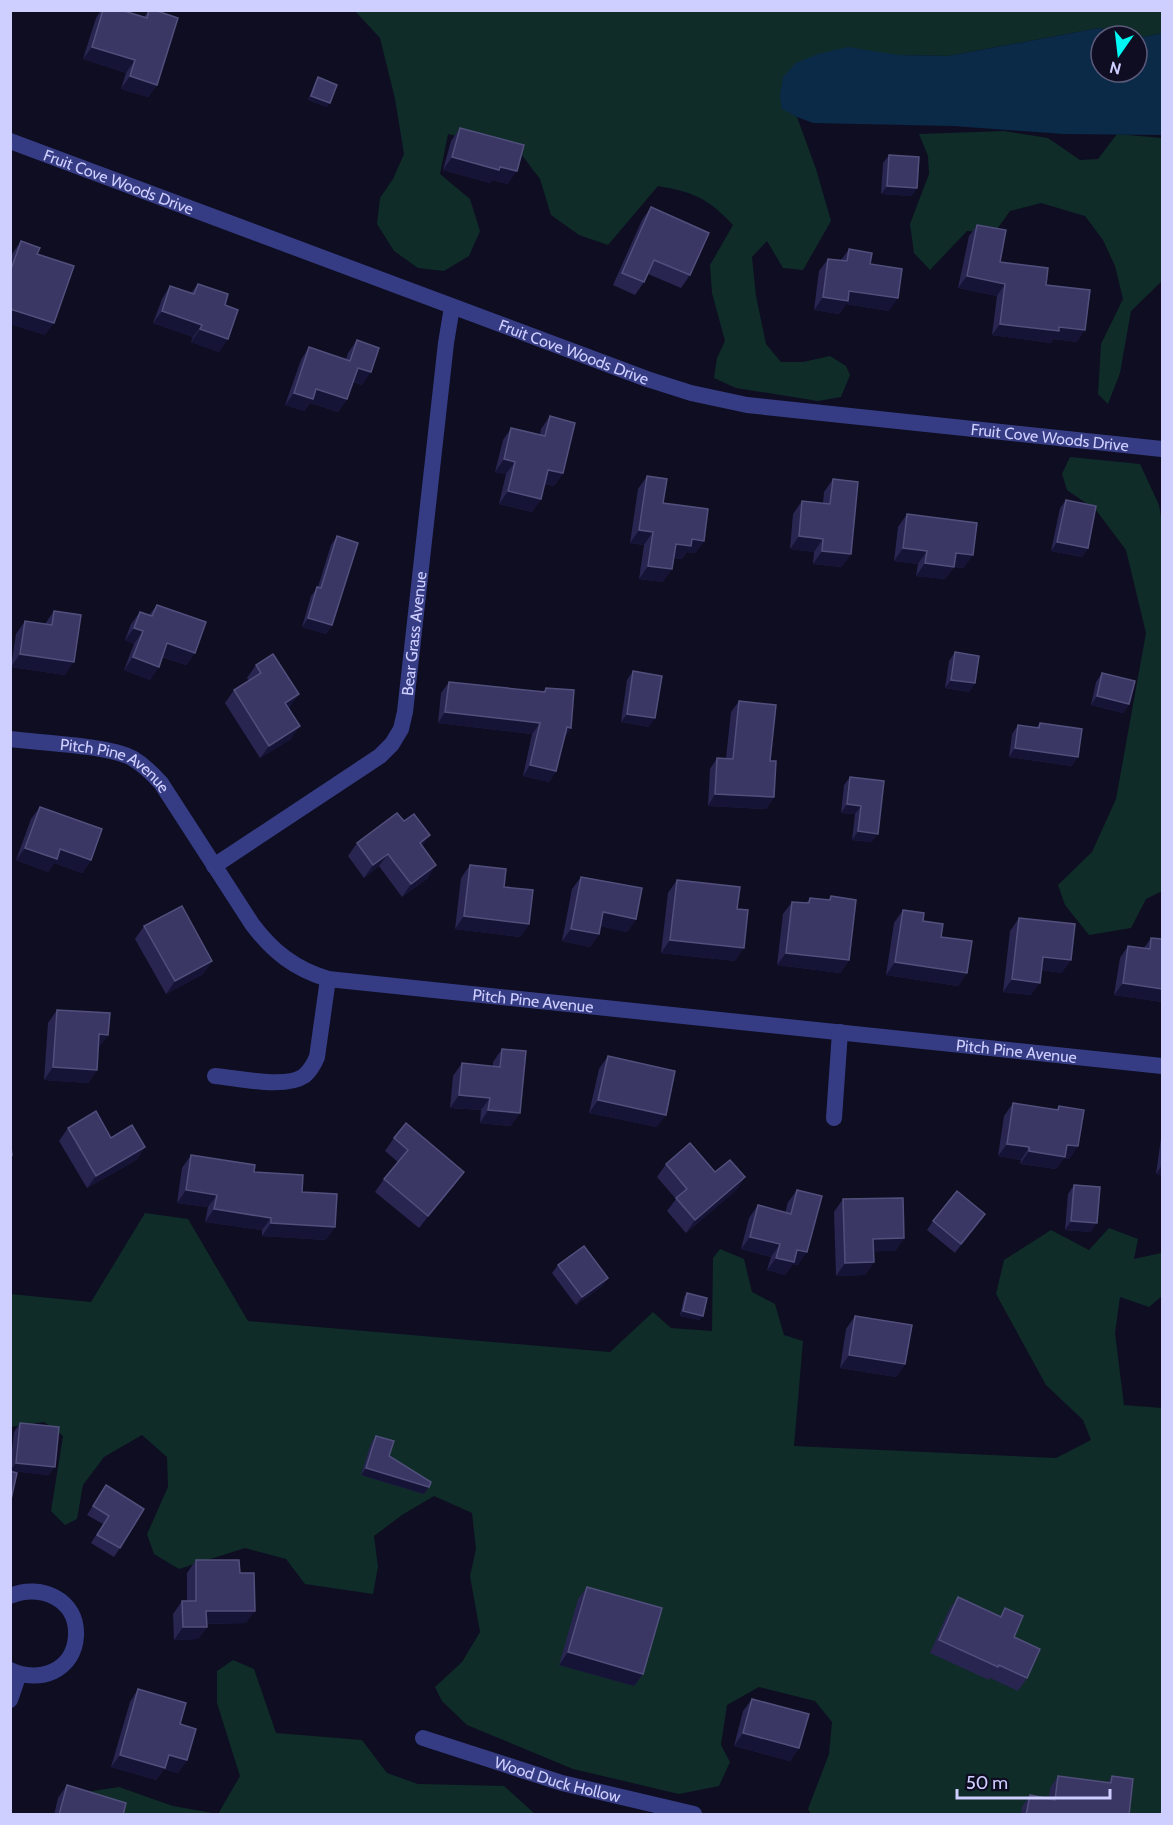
<svg xmlns="http://www.w3.org/2000/svg" width="1173" height="1825" font-family="Cabin,sans-serif">
<style>
.green{fill:#0f2c28}
.water{fill:#0b2a48;fill-rule:evenodd}
.lines{fill:none;stroke-linecap:round;stroke-linejoin:round}
.minor{stroke:#363c83;stroke-width:16}
.wall{fill:#282551}
.shaded-wall{fill:#161436}
.building{fill:#3a3764;stroke:#514f7c;stroke-width:1.5}
.labels{text-anchor:middle;stroke-width:6;stroke-linejoin:round;paint-order:stroke}
.street-label{font-size:16px;fill:#ceceff;stroke:#0e0d22}
</style>
<rect width="100%" height="100%" fill="#0e0d22"/>
<g class="green">
<path d="M1162,10V33L1145,37L1099,28L948,56L899,55L782,108L797,117L816,169L831,221L803,270L783,268L767,241L752,257L756,296L766,344L781,362H803L830,356L846,366L850,375L841,397L818,401L736,388L714,378L717,358L725,341L712,293L710,265L733,225C708,198 693,192 658,186L608,245L579,235L551,215L540,179L521,154L448,134L440,174L470,199L480,231L469,256L444,271L418,268L394,251L377,224L380,198L393,179L404,154L395,99L380,38L355,11Z"/>
<path d="M1004,131L1048,138L1080,160L1098,159L1117,134L1162,138V281L1131,311L1120,373L1108,404L1098,394L1101,344L1123,299L1115,266L1103,240L1085,216L1041,203L1010,211L995,232L967,231L930,270L914,253L910,224L929,174L928,156L919,134Z"/>
<path d="M1070,457L1140,464L1159,505L1162,523V891L1146,899L1131,928L1089,935L1065,905L1058,885L1092,852L1116,799L1146,633L1126,550L1096,510L1067,490L1062,474Z"/>
<path d="M145,1213L188,1219L248,1321L610,1352L653,1312L671,1328L712,1331L713,1258L720,1249L744,1259L752,1292L775,1304L784,1335L803,1341L794,1446L1056,1458L1091,1440L1083,1420L1046,1385L996,1294L1004,1260L1051,1230L1089,1250L1109,1228L1138,1239L1134,1259L1161,1253L1162,1255V1296L1149,1307L1120,1297L1115,1333L1124,1405L1162,1408V1814H811L808,1809L829,1754L832,1722L815,1701L759,1687L727,1705L721,1745L730,1762L719,1786L679,1794L573,1769L467,1725L442,1701L435,1687L462,1662L480,1632L470,1576L476,1549L472,1513L434,1496L402,1515L374,1536L378,1567L373,1594L305,1584L286,1559L245,1548L179,1569L154,1554L147,1534L168,1487L167,1457L142,1435L104,1457L83,1485L77,1519L65,1525L51,1511L63,1436L44,1422L11,1427L10,1294L91,1302Z"/>
<path d="M233,1660L254,1669L276,1733L362,1740L387,1773L418,1784L504,1786L535,1814H122L86,1792L119,1787L173,1806L218,1814L240,1776L217,1703V1671Z"/>
</g>
<path class="water" d="M1099,28L1145,37L1162,33V135L1064,134L953,126L813,123L797,117L782,109L780,96L783,77L796,63L818,54L848,47L898,55L948,56ZM1101,36H1137V72H1101Z"/>
<g class="lines">
<g class="minor">
<path id="s1" d="M10,141L647,379L691,393L747,405L1162,449"/>
<path id="s2" d="M10,739C41,743 107,745 132,758C144,765 152,773 161,783L252,924C273,952 295,969 328,979L1162,1066"/>
<path id="s3" d="M214,866L380,756L392,744L401,729L405,712L446,343L452,307"/>
<path d="M215,1076C238,1078 285,1089 304,1076C310,1071 314,1064 317,1057L328,979"/>
<path d="M834,1118L840,1032"/>
<path d="M10,1596C40,1583 78,1599 76,1636C74,1671 39,1684 10,1670"/>
<path d="M10,1700L19,1674"/>
<path id="s4" d="M423,1738L562,1783L694,1814"/>
</g>
</g>
<g class="wall">
<path d="M101,10H121L144,17L149,10L157,85L148,97L121,89L126,73L83,59L96,18Z"/>
<path d="M318,77L327,107L308,100L315,82Z"/>
<path d="M460,128L508,184L492,180L490,183L443,170L451,141Z"/>
<path d="M889,155L917,188L911,196L881,194L883,163Z"/>
<path d="M651,207L690,275L681,288L648,274L644,282L635,295L613,285L642,220Z"/>
<path d="M977,225L1000,262L1046,285L1077,342L1053,339L1051,343L992,335L997,296L958,288L969,236Z"/>
<path d="M21,241L37,254L45,335L10,324V259L12,254Z"/>
<path d="M849,249L870,264L889,311L846,304L839,314L814,310L819,271L828,259L841,260Z"/>
<path d="M198,284L225,305L219,352L191,342L193,337L153,323L162,299L170,286L191,293Z"/>
<path d="M357,340L362,385L353,382L347,399L338,412L310,403L304,411L285,405L301,360L309,347L346,359L348,353Z"/>
<path d="M550,416L563,473L554,486L545,484L541,499L532,512L499,504L506,474L495,472L503,440L511,428L540,435L541,429Z"/>
<path d="M647,476L663,503L704,541L695,553L687,552L682,559L674,558L663,582L639,579L644,545L630,543L638,489Z"/>
<path d="M833,479L842,567L813,564L814,552L790,549L793,514L802,501L823,503L824,492Z"/>
<path d="M1066,500L1088,548L1082,557L1051,551L1060,508Z"/>
<path d="M907,514L964,568L954,567L945,579L916,576L918,564L894,561L898,527Z"/>
<path d="M337,536L332,625L326,634L302,627L311,596L318,587L331,545Z"/>
<path d="M157,605L195,653L186,665L162,657L150,680L124,670L134,644L125,640L131,624L140,612L149,615Z"/>
<path d="M54,611L65,675L11,667L16,634L25,621L45,624Z"/>
<path d="M955,652L975,683L969,692L945,688L949,661Z"/>
<path d="M256,665L299,694L288,708L291,739L260,758L225,703L234,690L249,681L247,678Z"/>
<path d="M633,671L649,727L621,722L627,680Z"/>
<path d="M1102,673L1129,704L1123,713L1091,705L1096,682Z"/>
<path d="M449,682L543,692L546,688L571,728L564,738L556,771L549,782L523,776L532,734L438,723L441,693Z"/>
<path d="M739,701L774,797L766,809L708,806L710,769L717,758H726L731,712Z"/>
<path d="M1040,723L1072,766L1009,757L1012,734L1018,725L1036,728Z"/>
<path d="M850,777L884,781L872,842L852,840L855,814L841,813L844,785Z"/>
<path d="M40,807L91,860L82,873L54,863L48,872L16,860L31,819Z"/>
<path d="M357,843L422,846L428,878L402,897L379,866L364,878L348,856Z"/>
<path d="M470,865L504,887L529,924L520,937L455,929L461,878Z"/>
<path d="M581,877L636,919L627,932L600,926L599,934L590,947L562,941L572,889Z"/>
<path d="M677,880L737,909L735,961L661,953L668,893Z"/>
<path d="M831,896L849,960L840,973L777,965L783,914L792,902L806,903L810,898L828,900Z"/>
<path d="M903,910L923,921L941,937L967,973L958,986L886,975L894,923Z"/>
<path d="M1019,918L1062,973L1041,970L1031,995L1003,992L1010,931Z"/>
<path d="M144,926L212,961L203,974L166,994L135,939Z"/>
<path d="M1151,938L1162,939V1002L1114,995L1120,958L1128,946L1144,948Z"/>
<path d="M57,1010L108,1035L99,1047H98L97,1070L88,1083L44,1080L48,1023Z"/>
<path d="M502,1049L511,1126L480,1123L481,1110L450,1108L453,1076L462,1063L493,1066V1062Z"/>
<path d="M608,1056L657,1127L589,1113L599,1069Z"/>
<path d="M1013,1103L1056,1110L1059,1106L1078,1146L1069,1159L1064,1158L1056,1169L1020,1164L1021,1160L998,1156L1004,1116Z"/>
<path d="M68,1128L111,1138L145,1147L136,1160L87,1188L59,1141Z"/>
<path d="M1162,1131V1175L1156,1174Z"/>
<path d="M394,1138L455,1185L419,1228L375,1192L384,1179L398,1162L385,1151Z"/>
<path d="M191,1155L254,1172L302,1192L326,1240L262,1236V1230L205,1222L208,1207L177,1203L182,1168Z"/>
<path d="M666,1164L715,1172L745,1177L736,1190L686,1233L667,1211L676,1199L657,1177Z"/>
<path d="M1074,1185L1091,1232L1065,1230L1068,1194Z"/>
<path d="M797,1190L798,1265L793,1264L785,1275L767,1270L771,1257L741,1249L749,1218L758,1205L785,1213L788,1202Z"/>
<path d="M843,1199L904,1238L895,1251H873L874,1262L865,1275L836,1276L834,1212Z"/>
<path d="M933,1221L979,1223L955,1253L927,1230Z"/>
<path d="M558,1265L608,1278L602,1286L576,1305L552,1273Z"/>
<path d="M687,1293L700,1320L680,1316L684,1297Z"/>
<path d="M855,1316L905,1364L896,1377L840,1368L846,1329Z"/>
<path d="M20,1423L49,1475L11,1471L10,1504V1467L14,1432Z"/>
<path d="M376,1436L389,1456L424,1494L361,1475L371,1443Z"/>
<path d="M106,1485L120,1548L114,1557L91,1543L103,1524L87,1515Z"/>
<path d="M196,1560L240,1573L246,1623L207,1624V1627L198,1639L174,1640L173,1614L182,1601H187V1573Z"/>
<path d="M587,1587L643,1674L634,1686L559,1665L578,1599Z"/>
<path d="M958,1597L1000,1616L1005,1608L1027,1678L1018,1691L990,1678L989,1680L930,1653L949,1610Z"/>
<path d="M138,1689L180,1724L187,1760L178,1773L164,1769L156,1780L111,1767L130,1702Z"/>
<path d="M752,1699L799,1748L790,1761L734,1746L743,1711Z"/>
<path d="M1058,1776L1108,1782L1112,1776L1129,1815H1021L1022,1807L1030,1795L1049,1799L1050,1788Z"/>
<path d="M67,1785L123,1815H54L58,1798Z"/>
</g>
<g class="shaded-wall">
<path d="M92,47L135,60L126,73L83,59Z"/>
<path d="M130,76L157,85L148,97L121,89Z"/>
<path d="M311,96L330,103L327,107L308,100Z"/>
<path d="M452,157L500,167L517,171L508,184L492,180L490,183L443,170Z"/>
<path d="M887,186L917,188L911,196L881,194Z"/>
<path d="M967,276L1005,284L997,296L958,288Z"/>
<path d="M849,291L898,298L889,311L846,304L839,314L814,310L823,297Z"/>
<path d="M10,309L54,323L45,335L10,324Z"/>
<path d="M162,311L202,325L193,337L153,323Z"/>
<path d="M1000,324L1059,327L1085,330L1077,342L1053,339L1051,343L992,335Z"/>
<path d="M200,329L228,339L219,352L191,342Z"/>
<path d="M358,368L371,372L362,385L349,380Z"/>
<path d="M316,389L347,399L338,412L310,403L304,411L285,405L294,393Z"/>
<path d="M504,459L515,462L506,474L495,472Z"/>
<path d="M548,470L563,473L554,486L539,483Z"/>
<path d="M508,491L541,499L532,512L499,504Z"/>
<path d="M639,530L653,532L644,545L630,543Z"/>
<path d="M799,536L823,539L814,552L790,549Z"/>
<path d="M692,539L704,541L695,553L687,552L682,559L667,557L676,544Z"/>
<path d="M1057,542L1088,548L1082,557L1051,551Z"/>
<path d="M903,548L927,551L918,564L894,561Z"/>
<path d="M822,551L851,554L842,567L813,564Z"/>
<path d="M956,553L973,555L964,568L954,567L945,579L916,576L925,563Z"/>
<path d="M648,566L672,569L663,582L639,579Z"/>
<path d="M308,618L332,625L326,634L302,627Z"/>
<path d="M134,628L143,631L134,644L125,640Z"/>
<path d="M167,643L195,653L186,665L158,655Z"/>
<path d="M20,654L74,662L65,675L11,667Z"/>
<path d="M133,657L159,667L150,680L124,670Z"/>
<path d="M951,680L975,683L969,692L945,688Z"/>
<path d="M299,694L290,707L276,715L285,703Z"/>
<path d="M1097,696L1129,704L1123,713L1091,705Z"/>
<path d="M445,712L540,723L532,734L438,723Z"/>
<path d="M627,714L655,718L649,727L621,722Z"/>
<path d="M300,726L291,739L260,758L269,746Z"/>
<path d="M567,727L571,728L564,739Z"/>
<path d="M1015,748L1078,757L1072,766L1009,757Z"/>
<path d="M530,765L556,771L549,782L523,776Z"/>
<path d="M715,794L774,797L766,809L708,806Z"/>
<path d="M847,804L861,806L855,814L841,813Z"/>
<path d="M858,831L878,834L872,842L852,840Z"/>
<path d="M430,835L421,848L420,843Z"/>
<path d="M25,848L60,849L91,860L82,873L54,863L48,872L16,860Z"/>
<path d="M388,854L379,866L364,878L373,865Z"/>
<path d="M436,865L428,878L402,897L411,884Z"/>
<path d="M603,912L636,919L627,932L594,925Z"/>
<path d="M464,916L529,924L520,937L455,929Z"/>
<path d="M571,929L599,934L590,947L562,941Z"/>
<path d="M670,940L744,948L735,961L661,953Z"/>
<path d="M786,953L849,960L840,973L777,965Z"/>
<path d="M1043,957L1071,960L1062,973L1034,969Z"/>
<path d="M212,961L203,974L166,994L175,981Z"/>
<path d="M895,962L967,973L958,986L886,975Z"/>
<path d="M1012,979L1040,983L1031,995L1003,992Z"/>
<path d="M1123,983L1162,989V1002L1114,995Z"/>
<path d="M99,1034L108,1035L99,1047H90Z"/>
<path d="M53,1067L97,1070L88,1083L44,1080Z"/>
<path d="M459,1095L490,1098L481,1110L450,1108Z"/>
<path d="M598,1100L666,1115L657,1127L589,1113Z"/>
<path d="M488,1110L520,1113L511,1126L480,1123Z"/>
<path d="M1007,1144L1029,1147L1021,1160L998,1156Z"/>
<path d="M1067,1145L1078,1146L1069,1159L1064,1158L1056,1169L1020,1164L1029,1151Z"/>
<path d="M145,1147L136,1160L87,1188L96,1176Z"/>
<path d="M1162,1165V1175L1156,1174Z"/>
<path d="M464,1172L455,1185L419,1228L428,1216Z"/>
<path d="M745,1177L736,1190L686,1233L695,1220Z"/>
<path d="M186,1190L217,1195L208,1207L177,1203Z"/>
<path d="M214,1209L271,1218L262,1230L205,1222Z"/>
<path d="M985,1214L979,1223L955,1253L961,1244Z"/>
<path d="M1071,1221L1097,1223L1091,1232L1065,1230Z"/>
<path d="M271,1223L335,1227L326,1240L262,1236Z"/>
<path d="M750,1237L780,1244L771,1257L741,1249Z"/>
<path d="M904,1238L895,1251L864,1252L873,1239Z"/>
<path d="M797,1250L807,1252L798,1265L793,1264L785,1275L767,1270L776,1258Z"/>
<path d="M874,1262L865,1275L836,1276L845,1263Z"/>
<path d="M608,1278L602,1286L576,1305L582,1297Z"/>
<path d="M683,1311L703,1316L700,1320L680,1316Z"/>
<path d="M849,1355L905,1364L896,1377L840,1368Z"/>
<path d="M16,1463L55,1467L49,1475L10,1471Z"/>
<path d="M366,1468L429,1487L424,1494L361,1475Z"/>
<path d="M206,1611H255L246,1623L197,1624Z"/>
<path d="M183,1627H207L198,1639L174,1640Z"/>
<path d="M568,1652L643,1674L634,1686L559,1665Z"/>
<path d="M743,1733L799,1748L790,1761L734,1746Z"/>
<path d="M120,1755H169L187,1760L178,1773L164,1769L156,1780L111,1767Z"/>
</g>
<g class="building">
<path d="M103,10H121L147,18L149,10H154L178,18L157,85L130,76L135,60L92,47Z"/>
<path d="M318,77L337,85L330,103L311,96Z"/>
<path d="M460,128L524,145L517,171L500,167L499,170L452,157Z"/>
<path d="M889,155L919,157L917,188L887,186Z"/>
<path d="M651,207L709,233L690,275L654,260L644,282L622,273Z"/>
<path d="M977,225L1006,230L1000,262L1048,268L1046,285L1090,290L1085,330L1059,327V331L1000,324L1005,284L967,276Z"/>
<path d="M21,241L40,248L37,254L74,266L54,323L10,309V272Z"/>
<path d="M849,249L872,253L870,264L902,269L898,298L849,291L848,301L823,297L828,259L847,261Z"/>
<path d="M198,284L228,294L225,305L238,310L228,339L200,329L202,325L162,311L170,286L194,294Z"/>
<path d="M357,340L379,348L371,372L358,368L347,399L316,389L313,399L294,393L309,347L350,361Z"/>
<path d="M550,416L575,423L563,473L548,470L541,499L508,491L515,462L504,459L511,428L545,436Z"/>
<path d="M647,476L667,479L663,503L708,509L704,541L692,539L691,546L676,544L672,569L648,566L653,532L639,530Z"/>
<path d="M833,479L858,482L851,554L822,551L823,539L799,536L802,501L830,504Z"/>
<path d="M1066,500L1096,506L1088,548L1057,542Z"/>
<path d="M907,514L977,523L973,555L956,553L954,567L925,563L927,551L903,548Z"/>
<path d="M337,536L358,543L332,625L308,618L317,587L321,588Z"/>
<path d="M157,605L206,622L195,653L167,643L159,667L133,657L143,631L134,628L140,612L152,616Z"/>
<path d="M54,611L81,615L74,662L20,654L25,621L52,625Z"/>
<path d="M955,652L979,656L975,683L951,680Z"/>
<path d="M273,654L299,694L285,703L300,726L269,746L234,690L261,673L256,665Z"/>
<path d="M633,671L662,676L655,718L627,714Z"/>
<path d="M1102,673L1135,681L1129,704L1097,696Z"/>
<path d="M449,682L545,692L546,688L574,690L571,728L567,727L556,771L530,765L540,723L445,712Z"/>
<path d="M739,701L776,705L770,761H776L774,797L715,794L717,758L733,759Z"/>
<path d="M1040,723L1082,729L1078,757L1015,748L1018,725L1039,728Z"/>
<path d="M850,777L884,781L878,834L858,831L861,806L847,804Z"/>
<path d="M40,807L102,829L91,860L60,849L57,859L25,848Z"/>
<path d="M397,813L404,821L414,814L430,835L420,843L436,865L411,884L388,854L373,865L357,843Z"/>
<path d="M470,865L506,869L504,887L533,890L529,924L464,916Z"/>
<path d="M581,877L642,888L636,919L603,912L599,934L571,929Z"/>
<path d="M677,880L740,887L737,909L748,910L744,948L670,940Z"/>
<path d="M831,896L856,900L849,960L786,953L792,902L809,903L810,898L830,900Z"/>
<path d="M182,906L212,961L175,981L144,926Z"/>
<path d="M903,910L924,913L923,921L943,924L941,937L972,941L967,973L895,962Z"/>
<path d="M1019,918L1075,924L1071,960L1043,957L1040,983L1012,979Z"/>
<path d="M1151,938L1162,939V989L1123,983L1128,946L1150,949Z"/>
<path d="M57,1010L110,1013L108,1035L99,1034L97,1070L53,1067Z"/>
<path d="M502,1049L526,1051L520,1113L488,1110L490,1098L459,1095L462,1063L500,1067Z"/>
<path d="M608,1056L675,1071L666,1115L598,1100Z"/>
<path d="M1013,1103L1058,1110L1059,1106L1084,1110L1078,1146L1067,1145L1065,1157L1029,1151V1147L1007,1144Z"/>
<path d="M96,1111L111,1138L132,1125L145,1147L96,1176L68,1128Z"/>
<path d="M406,1123L464,1172L428,1216L384,1179L408,1150L394,1138Z"/>
<path d="M10,1139L12,1155H10Z"/>
<path d="M690,1143L715,1172L730,1160L745,1177L695,1220L676,1198L687,1189L666,1164Z"/>
<path d="M191,1155L255,1165L254,1172L303,1175L302,1192L337,1194L335,1227L271,1223V1218L214,1209L217,1195L186,1190Z"/>
<path d="M1074,1185L1100,1187L1097,1223L1071,1221Z"/>
<path d="M797,1190L822,1196L807,1252L797,1250L794,1262L776,1258L780,1244L750,1237L758,1205L791,1214Z"/>
<path d="M957,1191L985,1214L961,1244L933,1221Z"/>
<path d="M903,1198L904,1238L873,1239L874,1262L845,1263L843,1199Z"/>
<path d="M584,1246L608,1278L582,1297L558,1265Z"/>
<path d="M687,1293L707,1298L703,1316L683,1311Z"/>
<path d="M855,1316L912,1325L905,1364L849,1355Z"/>
<path d="M20,1423L59,1427L55,1467L16,1463Z"/>
<path d="M376,1436L394,1441L389,1456L431,1482L429,1487L366,1468Z"/>
<path d="M10,1471L17,1473L10,1504Z"/>
<path d="M106,1485L144,1509L120,1548L97,1535L109,1516L93,1506Z"/>
<path d="M196,1560H239L240,1573H254L255,1611H206L207,1627H183L182,1601H196Z"/>
<path d="M587,1587L662,1608L643,1674L568,1652Z"/>
<path d="M958,1597L1001,1617L1005,1608L1023,1616L1014,1637L1040,1649L1027,1678L999,1665L998,1667L939,1640Z"/>
<path d="M138,1689L186,1703L180,1724L196,1729L187,1760L169,1755L165,1768L120,1755Z"/>
<path d="M752,1699L809,1714L799,1748L743,1733Z"/>
<path d="M1058,1776L1111,1783L1112,1776L1133,1779L1129,1815H1026L1030,1795L1055,1800Z"/>
<path d="M67,1785L126,1803L123,1815H59Z"/>
</g>
<g class="labels">
<g class="street-label">
<text dy="6" stroke="none"><textPath href="#s1" startOffset="116">Fruit Cove Woods Drive</textPath></text>
<text dy="6" stroke="none"><textPath href="#s1" startOffset="602">Fruit Cove Woods Drive</textPath></text>
<text dy="6" stroke="none"><textPath href="#s1" startOffset="1088">Fruit Cove Woods Drive</textPath></text>
<text dy="6" stroke="none"><textPath href="#s3" startOffset="330">Bear Grass Avenue</textPath></text>
<text dy="6" stroke="none"><textPath href="#s2" startOffset="111">Pitch Pine Avenue</textPath></text>
<text dy="6" stroke="none"><textPath href="#s2" startOffset="632">Pitch Pine Avenue</textPath></text>
<text dy="6" stroke="none"><textPath href="#s2" startOffset="1118">Pitch Pine Avenue</textPath></text>
<text dy="6" stroke="none"><textPath href="#s4" startOffset="141">Wood Duck Hollow</textPath></text>
</g>
</g>
<rect width="1173" height="1825" fill="none" stroke="#ceceff" stroke-width="24"/>
<g transform="translate(1119 54) rotate(194)"><circle r="28" fill="#0e0d22" stroke="#5b5a7a" stroke-width="1.5"/>
<path d="M0-4.5L10 22L0 15L-10 22Z" fill="#00f9f4"/>
<text y="-9" font-size="16" font-weight="bold" text-anchor="middle" fill="#ceceff">N</text>
</g>
<path d="M957 1789v9h153v-9" fill="none" stroke="#ceceff" stroke-width="3"/>
<text x="966" y="1789" font-size="18" fill="#ceceff" stroke="#0e0d22" stroke-width="4.5" paint-order="stroke">50 m</text>
</svg>
